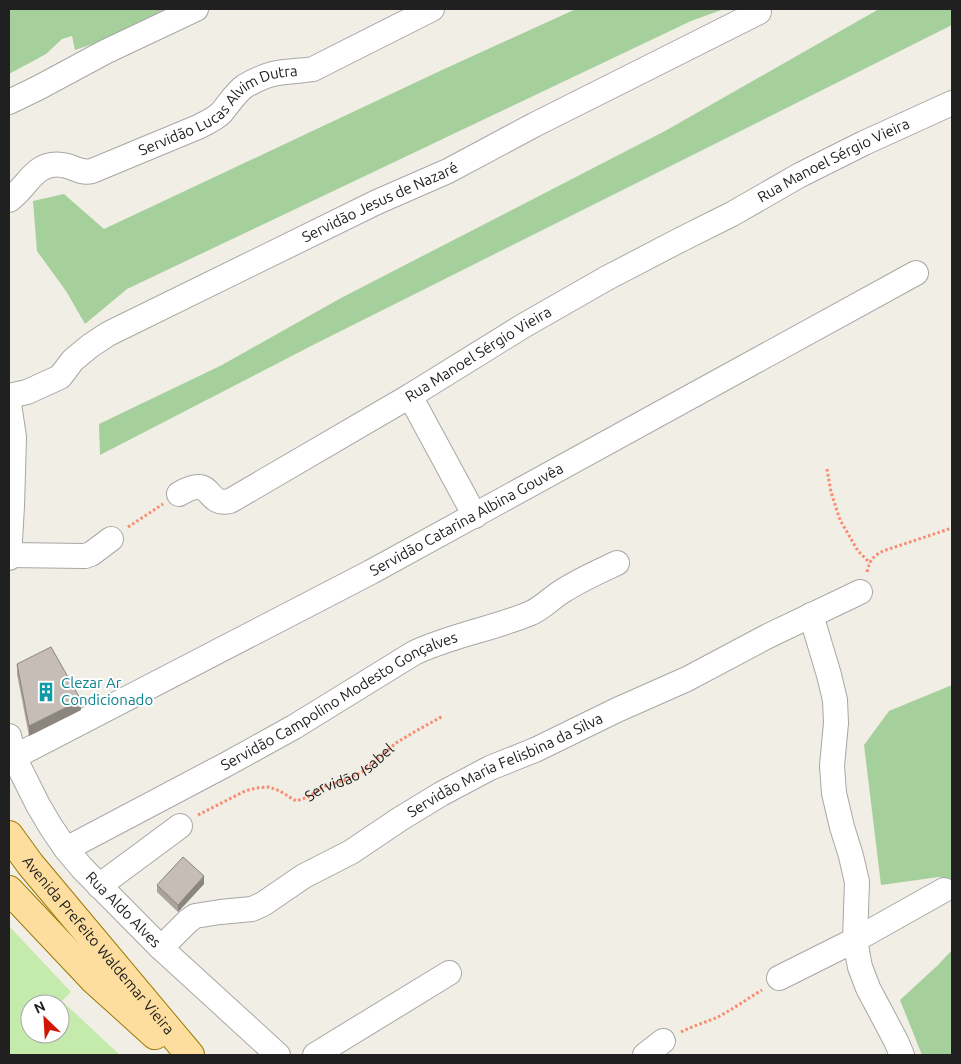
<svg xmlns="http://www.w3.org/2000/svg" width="961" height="1064" font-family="Ubuntu,sans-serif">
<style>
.grass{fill:#c5ebac;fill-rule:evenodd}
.forest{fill:#a5d09b}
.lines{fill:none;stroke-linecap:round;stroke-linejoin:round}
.minor-casing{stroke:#a7a7a7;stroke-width:26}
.major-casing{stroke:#9c7900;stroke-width:30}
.path{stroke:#fb8a6d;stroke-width:3;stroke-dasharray:2.5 2.5;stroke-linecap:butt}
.minor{stroke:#fff;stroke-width:24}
.major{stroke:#fdde9f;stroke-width:28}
.wall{fill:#aaa39d}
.shaded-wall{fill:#8b857f}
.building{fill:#c6beb6;stroke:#8b857f}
.labels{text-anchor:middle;stroke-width:4;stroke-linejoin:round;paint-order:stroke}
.street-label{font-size:15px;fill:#202020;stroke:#fff}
.culture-label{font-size:15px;fill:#0d838f;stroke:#fff;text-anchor:start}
</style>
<rect width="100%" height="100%" fill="#f1eee6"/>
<path class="grass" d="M9,926L71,992L62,1001L120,1055H9ZM30,1004H60V1034H30Z"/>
<g class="forest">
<path d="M9,9H187L153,24L75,50L72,36L62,39L46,54L9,74Z"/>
<path d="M576,9H724L691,21L127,289L85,324L66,291L37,251L33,201L64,194L104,229L442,70Z"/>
<path d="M879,9H952V25L313,345L100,455L99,424L222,365L341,298L665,131Z"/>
<path d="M952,685V879L939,877L881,885L864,745L889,711Z"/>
<path d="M952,950V1055H922L900,1000L937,966Z"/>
</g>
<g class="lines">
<defs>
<g id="minor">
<path d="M9,102L38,88L105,52L196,9"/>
<path id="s2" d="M9,200C28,187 34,161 62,165C74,166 79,174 92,171L198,127C206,123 215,119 221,113C229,104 235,93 245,86C254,81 267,74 278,73C289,71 302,71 313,69L432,9"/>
<path id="s3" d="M9,396L27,392L60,377L73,360L90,346L108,334L377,202L448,171L534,125L759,12"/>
<path d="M410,396L475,516"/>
<path d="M9,404L14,437L12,506L9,558"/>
<path id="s4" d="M179,494C184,491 192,487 198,487C211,486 210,506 230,501L410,396L523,326L607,278L680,240L732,214L800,175L864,143L952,103"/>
<path d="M9,555L85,556L91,554L111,539"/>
<path d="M811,615L829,675L835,700L836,723L832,766L834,793L842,827L851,856L857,882L855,940L860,967L868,988L896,1041L902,1055"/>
<path id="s5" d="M9,736L14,757L38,805L51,827L66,849L82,868L161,948L278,1055"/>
<path id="s6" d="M14,757L371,572L916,273"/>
<path id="s7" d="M66,849L227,764L294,727L414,653C452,635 493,629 531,613C544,607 553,596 566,589C582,579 600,571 617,563"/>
<path d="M99,886L180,826"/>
<path id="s8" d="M161,948L188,921L195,916L220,912L252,909L263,904L304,876L351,852L400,819L441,794L490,768L535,750L617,710L687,679L766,637L860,592"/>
<path d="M779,978L855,940L944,890"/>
<path d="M315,1055L449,973"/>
<path d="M645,1055L663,1041"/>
</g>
<g id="major">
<path id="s9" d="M9,835L30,864L190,1055"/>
<path d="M9,890L93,979L155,1035"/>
</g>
</defs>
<use href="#minor" class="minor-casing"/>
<use href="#major" class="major-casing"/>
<g class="path">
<path d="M827,469L831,492L840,520L858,551L870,563"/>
<path d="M128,527L163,504"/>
<path d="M867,572C870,560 872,557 883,551L952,528"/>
<path id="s1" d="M198,815L245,791L256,788L269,787L280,791L296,801L308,797L323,787L346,780L364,771L396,743L416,731L443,716"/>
<path d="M681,1032C693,1026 706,1022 718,1017C733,1009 747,999 762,990"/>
</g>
<use href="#minor" class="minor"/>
<use href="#major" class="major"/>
</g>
<g class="wall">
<path d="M17,664L81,710L29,736L17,674Z"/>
<path d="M204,884L178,912L157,892V885Z"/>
</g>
<g class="shaded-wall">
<path d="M81,700V710L29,736V726Z"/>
<path d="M204,876V884L178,912V905Z"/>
</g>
<g class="building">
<path d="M51,647L81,700L29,726L17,664Z"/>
<path d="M183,857L204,876L178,905L157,885Z"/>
</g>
<defs>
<symbol id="building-bare" viewBox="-9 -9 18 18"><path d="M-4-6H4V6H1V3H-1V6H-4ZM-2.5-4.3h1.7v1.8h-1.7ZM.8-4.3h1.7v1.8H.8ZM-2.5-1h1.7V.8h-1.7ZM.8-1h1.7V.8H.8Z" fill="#0f9aa8" stroke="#fff" stroke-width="2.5" paint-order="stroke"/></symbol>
</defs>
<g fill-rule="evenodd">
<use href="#building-bare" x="32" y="678" width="28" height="28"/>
</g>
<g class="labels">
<g class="street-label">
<text dy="5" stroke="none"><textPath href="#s2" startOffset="240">Servidão Lucas Alvim Dutra</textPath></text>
<text dy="5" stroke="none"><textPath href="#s4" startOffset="751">Rua Manoel Sérgio Vieira</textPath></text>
<text dy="5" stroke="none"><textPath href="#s3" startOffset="422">Servidão Jesus de Nazaré</textPath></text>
<text dy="5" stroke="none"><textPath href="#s4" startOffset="346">Rua Manoel Sérgio Vieira</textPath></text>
<text dy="5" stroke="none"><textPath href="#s6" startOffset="511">Servidão Catarina Albina Gouvêa</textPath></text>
<text dy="5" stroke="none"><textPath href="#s7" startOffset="311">Servidão Campolino Modesto Gonçalves</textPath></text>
<text dy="5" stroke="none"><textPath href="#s8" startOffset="396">Servidão Maria Felisbina da Silva</textPath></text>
<text dy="5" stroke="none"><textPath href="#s1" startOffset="169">Servidão Isabel</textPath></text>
<text dy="5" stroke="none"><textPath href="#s5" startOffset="211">Rua Aldo Alves</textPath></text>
<text dy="5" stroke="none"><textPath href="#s9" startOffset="142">Avenida Prefeito Waldemar Vieira</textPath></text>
</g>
<g class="culture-label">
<text x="61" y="688">Clezar Ar<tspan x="61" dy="17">Condicionado</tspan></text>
</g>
</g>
<rect width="961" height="1064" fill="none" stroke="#202020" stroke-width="20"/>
<g transform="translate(45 1019) rotate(335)"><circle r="24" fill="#ffffff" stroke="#a6a6a6"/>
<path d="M0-4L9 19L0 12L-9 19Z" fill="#d01600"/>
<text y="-8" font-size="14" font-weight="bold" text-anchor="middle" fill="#202020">N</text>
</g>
</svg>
